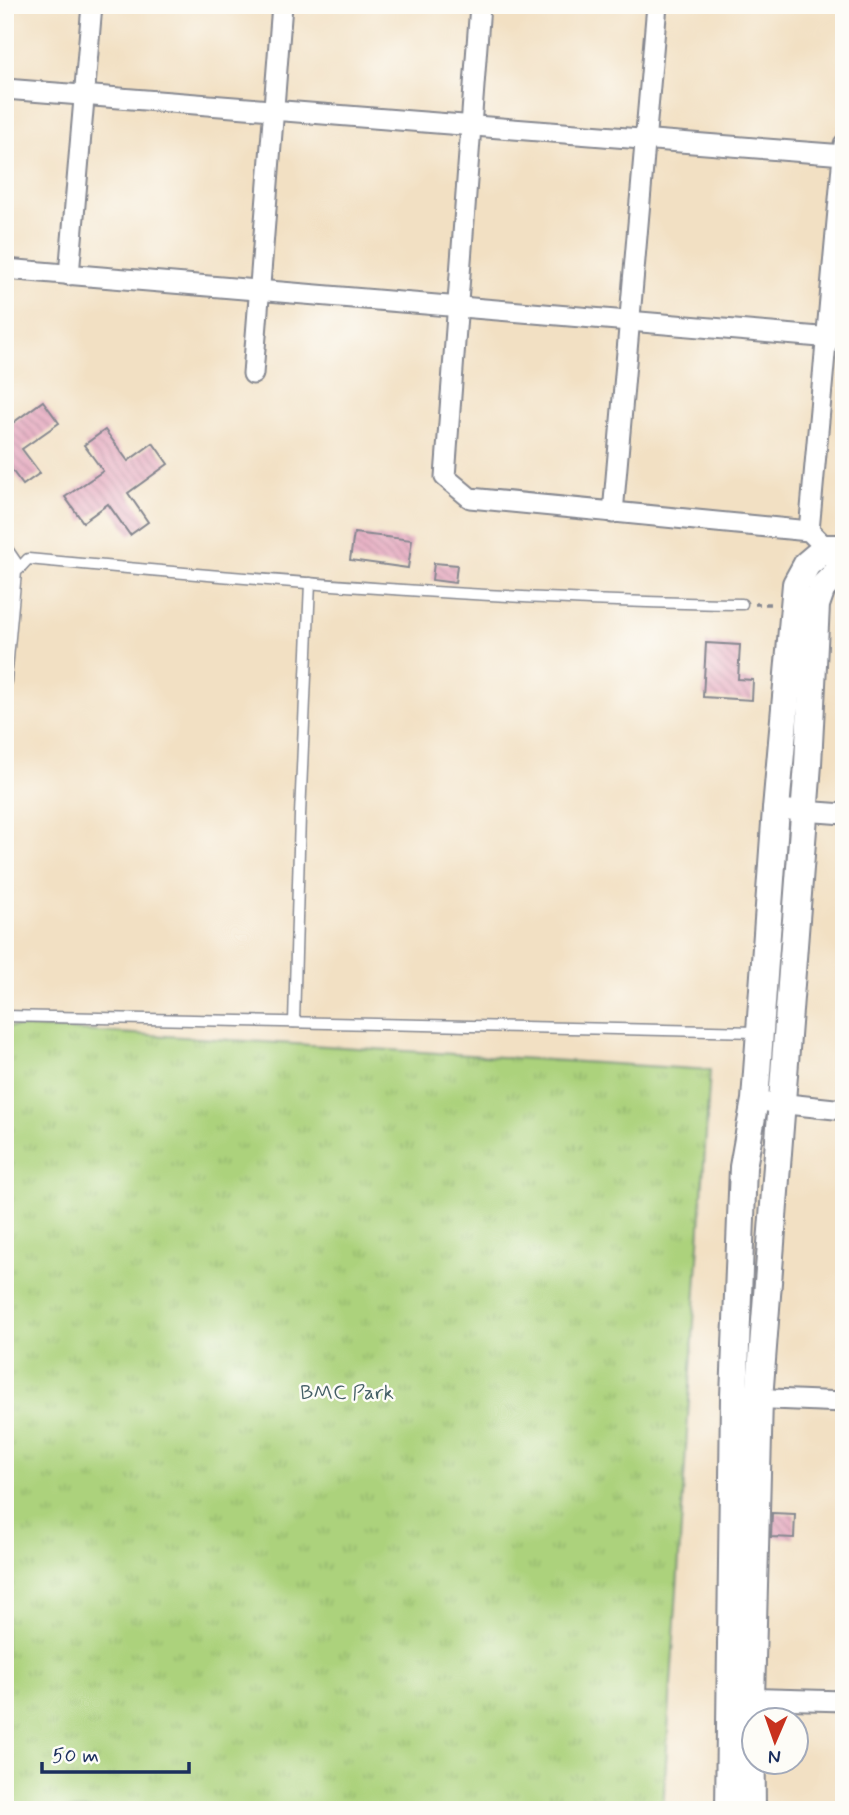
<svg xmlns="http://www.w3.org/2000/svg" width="849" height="1815" font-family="Mynerve,sans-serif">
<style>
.grass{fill:url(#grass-tufts);stroke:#64806d;stroke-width:2}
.building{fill:url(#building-back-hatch)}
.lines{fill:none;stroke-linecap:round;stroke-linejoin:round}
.lane-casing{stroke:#868890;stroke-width:13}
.street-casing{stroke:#868890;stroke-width:23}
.secondary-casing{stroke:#868890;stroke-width:30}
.path{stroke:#868890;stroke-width:3.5;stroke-dasharray:5 5;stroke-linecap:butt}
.lane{stroke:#fff;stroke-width:10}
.street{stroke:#fff;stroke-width:19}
.secondary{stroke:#fff;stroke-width:26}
.labels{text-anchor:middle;stroke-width:5;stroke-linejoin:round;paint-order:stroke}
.park-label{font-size:21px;fill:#466067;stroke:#fdfcf7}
</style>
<defs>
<pattern id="grass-tufts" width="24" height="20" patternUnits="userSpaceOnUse" patternTransform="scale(1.75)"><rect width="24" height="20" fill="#acd27c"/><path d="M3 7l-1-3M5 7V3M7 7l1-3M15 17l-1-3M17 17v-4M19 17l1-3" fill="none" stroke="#93b56e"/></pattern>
<pattern id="building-back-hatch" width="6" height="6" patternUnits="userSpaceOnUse" patternTransform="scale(1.75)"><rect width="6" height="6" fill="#e3a2ba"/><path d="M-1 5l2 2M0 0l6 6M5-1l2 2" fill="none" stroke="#b7849a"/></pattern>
</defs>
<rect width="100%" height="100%" fill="#fdfcf7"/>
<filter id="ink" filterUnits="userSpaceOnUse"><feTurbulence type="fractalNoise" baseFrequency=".0143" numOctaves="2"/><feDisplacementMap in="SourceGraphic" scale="14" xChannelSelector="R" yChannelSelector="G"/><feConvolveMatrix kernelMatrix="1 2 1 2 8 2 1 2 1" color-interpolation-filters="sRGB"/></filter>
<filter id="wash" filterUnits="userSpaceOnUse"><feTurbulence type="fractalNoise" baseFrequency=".00686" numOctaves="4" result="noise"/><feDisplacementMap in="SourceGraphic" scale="28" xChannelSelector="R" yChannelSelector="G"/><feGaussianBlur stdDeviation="1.57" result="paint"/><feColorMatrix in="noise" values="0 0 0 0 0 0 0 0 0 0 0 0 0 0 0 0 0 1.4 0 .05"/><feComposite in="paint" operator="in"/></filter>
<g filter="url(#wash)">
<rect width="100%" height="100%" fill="#f2e0c3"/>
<path class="grass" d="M5,1026L710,1070L663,1810H5Z"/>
<g id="blocks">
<g class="building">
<path d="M43,401L59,423L22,449L40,473L23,485L5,461V424L7,427Z"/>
<path d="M105,430L128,461L153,443L168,464L128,493L148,522L130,535L108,504L83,522L65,497L103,471L84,445Z"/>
<path d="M354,533L412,540L408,568L350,560Z"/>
<path d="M434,563L457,565L455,583L432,580Z"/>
<path d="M706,643L740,645L738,679L753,680L752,700L703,697Z"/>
<path d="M772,1513L795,1514L794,1538L771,1537Z"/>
</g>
</g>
</g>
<g filter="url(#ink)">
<use href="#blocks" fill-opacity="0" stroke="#868890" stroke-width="2"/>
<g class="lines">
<defs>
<g id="lane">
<path d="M5,546L20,568"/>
<path d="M5,691L16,572L28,559C265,581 504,601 742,604"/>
<path d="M5,1016L757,1032"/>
<path d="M294,1022L300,815L310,583"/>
</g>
<g id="street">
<path d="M480,5L445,477L470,498L809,531L826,548L833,559"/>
<path d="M5,89L844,155"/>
<path d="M5,269L844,339"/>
<path d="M69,275L92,5"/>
<path d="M253,374L282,5"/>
<path d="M613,513L657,5"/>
<path d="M809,531L844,144"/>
<path d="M776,809L844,814"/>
<path d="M768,1102L844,1110"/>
<path d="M747,1398L844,1402"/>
<path d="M740,1698L844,1701"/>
</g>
<g id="secondary">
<path d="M729,1810L734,1397L743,1167L755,1100L776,809L796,584L807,564L826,548H844"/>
<path d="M752,1810L751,1698L759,1399L808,764L816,605L822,588L840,570H844"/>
</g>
</defs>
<use href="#lane" class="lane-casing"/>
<use href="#street" class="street-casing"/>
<use href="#secondary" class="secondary-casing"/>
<path class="path" d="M755,604H772"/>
<use href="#lane" class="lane"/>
<use href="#street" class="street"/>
<use href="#secondary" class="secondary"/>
</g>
</g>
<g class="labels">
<g class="park-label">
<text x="347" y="1399">BMC Park</text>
</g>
</g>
<rect width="849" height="1815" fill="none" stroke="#fdfcf7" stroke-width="28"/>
<g transform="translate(775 1741) rotate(182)"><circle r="33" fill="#fdfcf7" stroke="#a3aaba" stroke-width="2"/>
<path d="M0-5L12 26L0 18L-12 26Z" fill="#c8321e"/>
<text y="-10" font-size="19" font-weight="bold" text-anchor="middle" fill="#1b2f5e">N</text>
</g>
<path d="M42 1762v10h147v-10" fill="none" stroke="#1b2f5e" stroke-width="3.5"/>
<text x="52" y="1762" font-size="21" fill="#1b2f5e" stroke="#fdfcf7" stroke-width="5" paint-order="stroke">50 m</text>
</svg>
